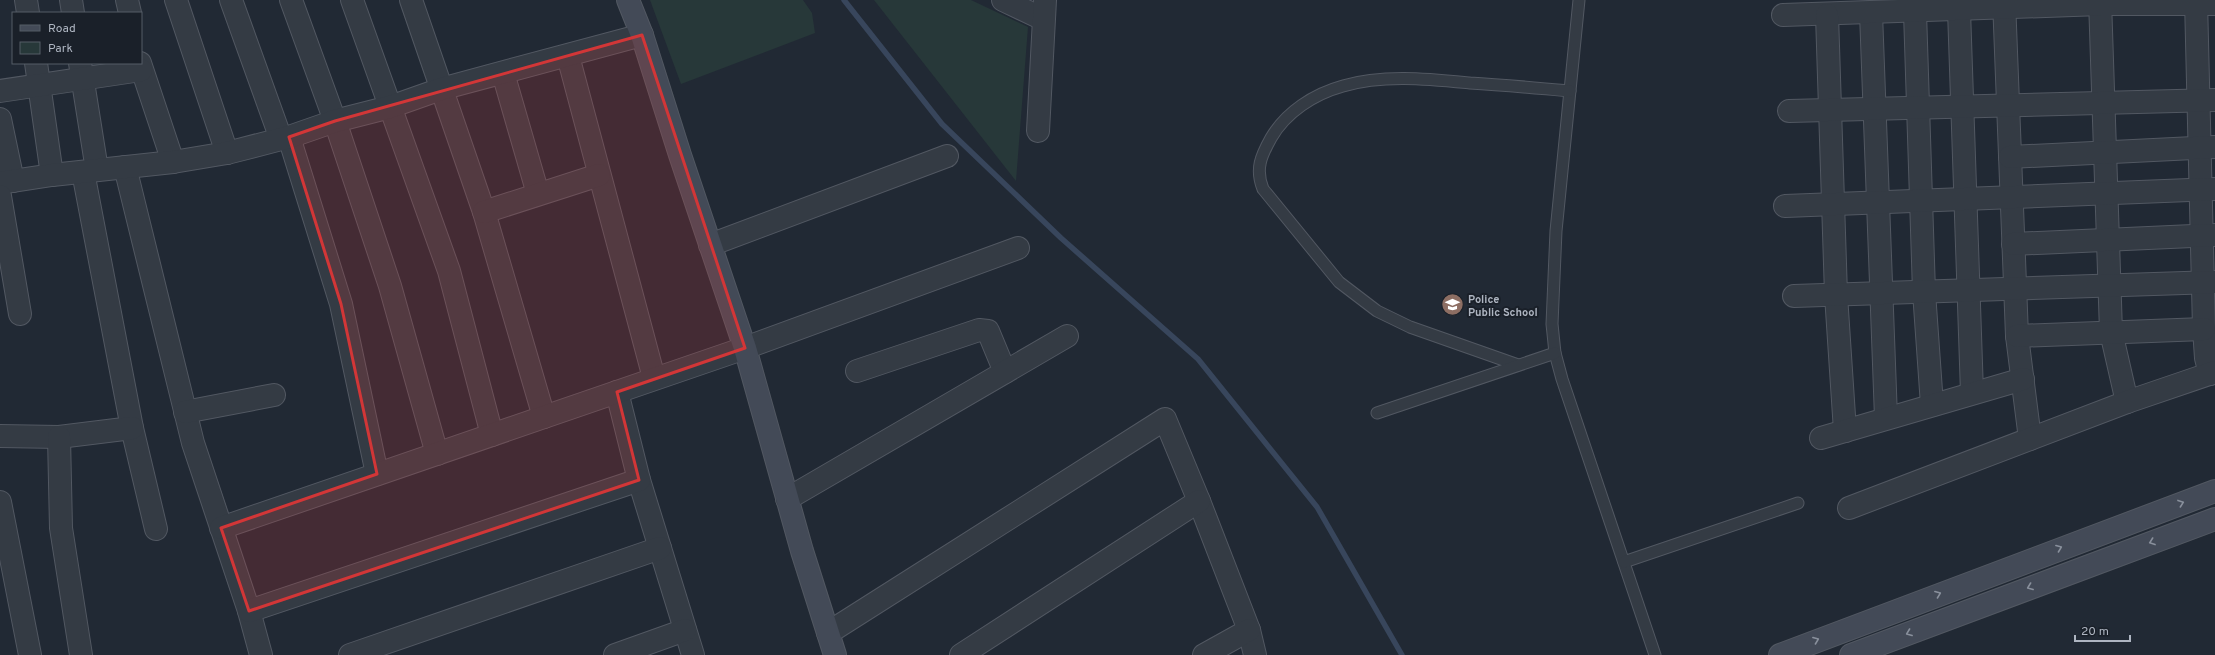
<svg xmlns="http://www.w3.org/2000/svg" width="2215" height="655" font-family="Overpass,sans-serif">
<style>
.green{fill:#273839}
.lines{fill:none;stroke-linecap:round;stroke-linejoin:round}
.stream{stroke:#38465c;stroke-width:5.5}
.service-casing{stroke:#525862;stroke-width:13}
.minor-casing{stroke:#525862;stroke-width:24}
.secondary-casing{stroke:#525862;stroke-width:24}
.service{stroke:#343b44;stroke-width:11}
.minor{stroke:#343b44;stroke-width:22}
.secondary{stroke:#434a57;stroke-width:22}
.oneway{stroke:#89909c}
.marked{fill:#d23637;fill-opacity:0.2;stroke:#d23637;stroke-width:3;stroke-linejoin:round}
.labels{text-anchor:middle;stroke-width:4;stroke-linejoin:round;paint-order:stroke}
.poi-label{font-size:11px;font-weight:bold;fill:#aeb5c1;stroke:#1a2029;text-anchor:start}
</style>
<rect width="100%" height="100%" fill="#212934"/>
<g class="green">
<path d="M650,0H803L812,13L815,33L681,84Z"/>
<path d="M874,0H971L1028,27L1016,181Z"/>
</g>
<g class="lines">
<path class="stream" d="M844,0L942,124L1061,238L1198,359L1317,507L1402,655"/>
<defs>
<g id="service">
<path d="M1579,0L1556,231L1552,324L1555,353L1562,379L1655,655"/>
<path d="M1518,365L1410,327L1377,311L1339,282L1263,189C1255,169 1261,156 1271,138C1286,112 1314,94 1343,86C1383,74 1429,79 1470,83C1504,85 1537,88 1570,91"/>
<path d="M1377,413L1555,353"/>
<path d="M1624,562L1798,503"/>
</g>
<g id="minor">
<path d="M26,0L28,13"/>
<path d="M71,0L73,13"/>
<path d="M127,0L130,13"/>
<path d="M176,0L227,153"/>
<path d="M231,0L281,139"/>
<path d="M291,0L335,121L390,286L437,454"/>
<path d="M352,0L449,271L492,435"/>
<path d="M411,0L484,212L544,417"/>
<path d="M1003,0L1043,19"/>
<path d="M2004,0L2017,336L2030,439"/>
<path d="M2100,0L2111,332L2127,402"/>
<path d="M2196,0L2204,329L2206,358L2210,374"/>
<path d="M1959,10L1972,393"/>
<path d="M1915,12L1924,292L1932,405"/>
<path d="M1871,13L1886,418"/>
<path d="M1783,15L2101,4H2215"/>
<path d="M1827,15L1836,295L1845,431"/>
<path d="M568,56L654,378"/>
<path d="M36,63L52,175"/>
<path d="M80,63L97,170"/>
<path d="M140,63L173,162"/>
<path d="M503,73L538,194"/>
<path d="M0,91L141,70"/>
<path d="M1789,111L2215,100"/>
<path d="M0,119L13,181"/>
<path d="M1038,131L1045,0"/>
<path d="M289,137L341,304L377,474"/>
<path d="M2010,157L2214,147"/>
<path d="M125,167L193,443L249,611L261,655"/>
<path d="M83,172L132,428L156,529"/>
<path d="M0,183L52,175L173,162L227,153L289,137L335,121L390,107L441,89L642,35"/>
<path d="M0,196L20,314"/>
<path d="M1785,206L2215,189"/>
<path d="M484,212L599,175"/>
<path d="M2013,244L2215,235"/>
<path d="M710,245L947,156"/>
<path d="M1794,296L2215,282"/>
<path d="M2017,336L2204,329"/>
<path d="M857,371L979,330L988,331L1005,372"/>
<path d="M617,392L639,480L693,655"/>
<path d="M185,412L274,395"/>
<path d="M0,436L59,437L132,428"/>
<path d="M59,437L61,528L81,655"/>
<path d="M1821,438L2023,379"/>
<path d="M787,499L1067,336"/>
<path d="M0,502L30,655"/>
<path d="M1849,508L2127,402L2215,372"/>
<path d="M221,528L745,348L1018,248"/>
<path d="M249,611L639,480"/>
<path d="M828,633L1165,419L1199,501L1249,630L1255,655"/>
<path d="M350,655L660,548"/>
<path d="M615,655L685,630"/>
<path d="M961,655L1199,501"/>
<path d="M1204,655L1249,630"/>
</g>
<g id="secondary">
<path d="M628,0L642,35L680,155L745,348L802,551L835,655"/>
<path d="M1780,655L2215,491"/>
<path d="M1851,655L2215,519"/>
</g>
</defs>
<use href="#service" class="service-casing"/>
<use href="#minor" class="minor-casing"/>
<use href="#secondary" class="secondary-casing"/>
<use href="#service" class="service"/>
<use href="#minor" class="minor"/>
<use href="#secondary" class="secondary"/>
</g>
<defs><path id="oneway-chevron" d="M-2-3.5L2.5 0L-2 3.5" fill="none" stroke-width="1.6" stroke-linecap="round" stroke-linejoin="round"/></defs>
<g class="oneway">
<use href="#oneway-chevron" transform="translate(2181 503) rotate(-20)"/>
<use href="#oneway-chevron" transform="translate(2152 542) rotate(160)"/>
<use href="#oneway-chevron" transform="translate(2059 548) rotate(-21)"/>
<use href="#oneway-chevron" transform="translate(2030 587) rotate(159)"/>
<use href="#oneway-chevron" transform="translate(1938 594) rotate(-21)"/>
<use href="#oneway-chevron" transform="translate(1909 633) rotate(159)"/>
<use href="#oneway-chevron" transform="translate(1816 640) rotate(-21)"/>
</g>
<path class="marked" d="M642,35L745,348L617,392L639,480L249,611L221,528L377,474L341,304L289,137L335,121Z"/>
<defs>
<symbol id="school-disc" viewBox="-11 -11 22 22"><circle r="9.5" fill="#8d6e63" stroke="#1a2029"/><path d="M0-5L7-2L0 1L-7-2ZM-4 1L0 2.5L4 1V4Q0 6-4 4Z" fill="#fff"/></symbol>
</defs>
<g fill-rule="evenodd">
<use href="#school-disc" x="1440" y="292" width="25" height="25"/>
</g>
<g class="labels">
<g class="poi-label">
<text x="1468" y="303">Police<tspan x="1468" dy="13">Public School</tspan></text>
</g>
</g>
<rect x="12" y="12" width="130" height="52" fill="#1a2029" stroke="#555c66"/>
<rect x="20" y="25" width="20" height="6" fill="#434a57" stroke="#555c66"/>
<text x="48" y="32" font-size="12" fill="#aeb5c1">Road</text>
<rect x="20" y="42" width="20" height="12" fill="#273839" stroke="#555c66"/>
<text x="48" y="52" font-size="12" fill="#aeb5c1">Park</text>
<path d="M2075 635v6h55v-6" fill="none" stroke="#aeb5c1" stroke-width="2"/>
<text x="2081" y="635" font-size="12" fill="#aeb5c1" stroke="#1a2029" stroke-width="3" paint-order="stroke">20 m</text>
</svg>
